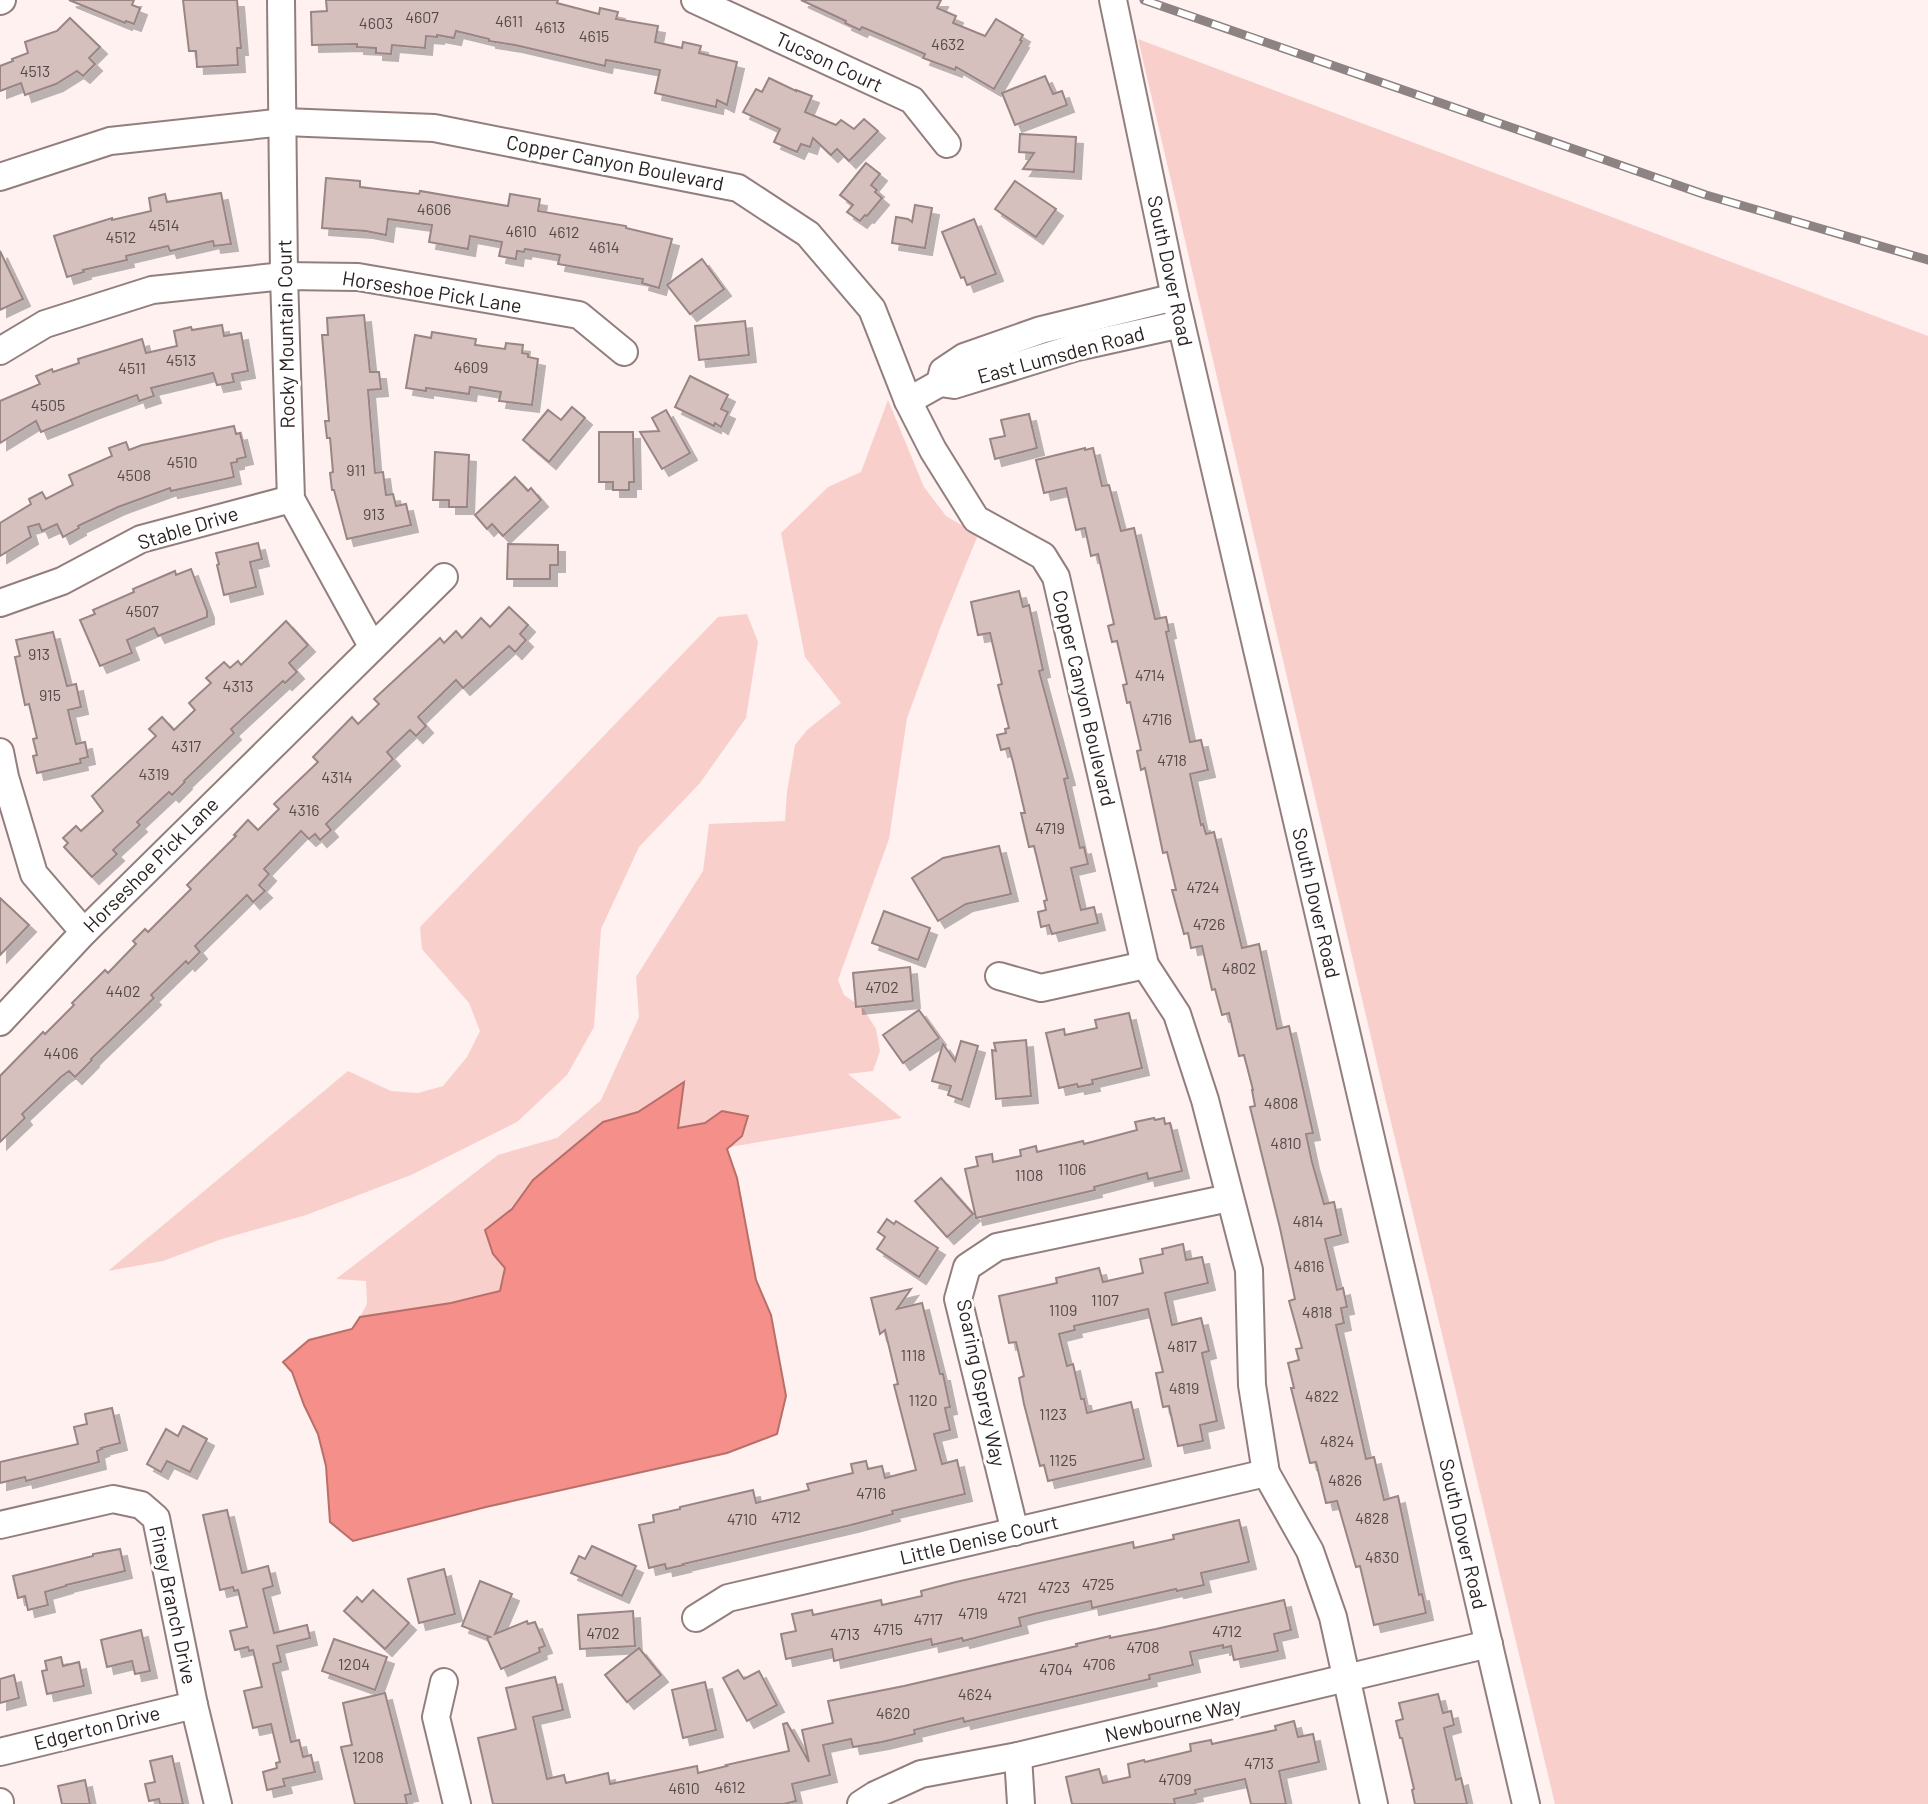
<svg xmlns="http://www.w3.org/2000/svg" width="1928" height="1804" font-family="Barlow,sans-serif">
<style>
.green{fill:#f9cfcb}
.water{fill:#f49089;stroke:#b86f6a;stroke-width:2}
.building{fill:#d5c0be;stroke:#998583;stroke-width:2;filter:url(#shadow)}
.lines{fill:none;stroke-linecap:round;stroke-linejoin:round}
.minor-casing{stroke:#927f7d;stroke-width:30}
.minor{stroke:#fff;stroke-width:26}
.rail-casing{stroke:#8d8382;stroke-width:9}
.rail{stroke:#fff;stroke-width:6;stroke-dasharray:18;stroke-linecap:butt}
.labels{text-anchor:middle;stroke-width:6;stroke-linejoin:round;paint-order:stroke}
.number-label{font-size:16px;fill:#564a49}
.street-label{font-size:20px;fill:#2b2322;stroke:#fff}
</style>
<defs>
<filter id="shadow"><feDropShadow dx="7" dy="7" stdDeviation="0" flood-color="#0004"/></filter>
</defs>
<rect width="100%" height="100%" fill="#fef1f0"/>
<g class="green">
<path d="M1138,39L1928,336V1804H1555L1384,1093Z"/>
<path d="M888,400L924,487L946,516L978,535L942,623L907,718L889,839L838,980L844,995L863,1008L876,1029L880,1051L873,1071L848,1074L902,1118L730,1147L742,1136L722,1111L705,1123L677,1128L683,1083L638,1112L603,1122L544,1173L533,1180L512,1209L485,1230L493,1254L505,1268L500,1291L451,1303L360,1317L367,1304L366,1281L336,1279L498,1155L557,1138L601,1100L639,1017L636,977L703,871L709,824L785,821L787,792L795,745L807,730L841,703L805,657L781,533L828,487L861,472Z"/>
<path d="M747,614L758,642L746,718L700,783L639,847L601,929L594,1027L567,1075L517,1122L411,1175L306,1215L219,1240L163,1261L108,1271L348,1071L391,1091L418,1093L443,1086L467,1057L480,1031L469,1003L422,949L420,927L718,617Z"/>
</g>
<path class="water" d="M684,1082L678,1128L705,1123L722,1111L748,1116L742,1136L727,1149L737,1178L756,1280L771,1315L786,1396L777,1434L727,1453L486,1507L353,1541L330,1522L326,1466L318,1434L304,1405L292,1372L283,1362L309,1340L352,1329L360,1317L451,1303L500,1291L505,1268L493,1254L485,1230L512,1209L533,1180L603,1122L638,1112Z"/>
<g class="building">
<path d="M69,0H134L132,5L140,8L134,24L126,21L125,23Z"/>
<path d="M183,0H237L241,48H237L238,65L197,67L196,51H189Z"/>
<path d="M326,0H558L557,3L599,14L600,8L618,12L616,19L658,26L655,42L682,48L683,42L701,46L699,53L737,62L727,105L717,100L716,107L655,93L660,70L606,60L605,66L515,45L489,41V39L456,31L454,38L437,35V37L426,36L425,48L392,45L391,54L376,53V48L357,47V44L312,45L311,12L327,11Z"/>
<path d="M801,0H941L937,8L956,16L953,23L985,36L996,19L1023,35L1020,40L1022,41L994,89L956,67L955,70L923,58L925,54L862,27L860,30L845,23L846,21Z"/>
<path d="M70,18L100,47L89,58L95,64L83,76L77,71L56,84L25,95L21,83L0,91V66L13,61L12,59L28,53L25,42L57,31Z"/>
<path d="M1045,76L1053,94L1062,91L1067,105L1015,125L1002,93Z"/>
<path d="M769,78L796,91V90L812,96L805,112L836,125L841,120L854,129L864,119L878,131L849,161L837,149L831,155L813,138L810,147L801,144L797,152L774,142L780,129L743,112L756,89L762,92Z"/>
<path d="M1020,134L1076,137L1074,172L1023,169L1034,153L1019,152Z"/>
<path d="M866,163L880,174L871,185L877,190L875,192L882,198L867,216L865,215L860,221L847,212L853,205L840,195Z"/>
<path d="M326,178L360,181V187L419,194L420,191L508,206L510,194L540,199L538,211L626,226V228L672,239L659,288L642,283L643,279L558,264L560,255L525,249L524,252L517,251L516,259L499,256L502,242L470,236L468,249L429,242L432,225L388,219L386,235L366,231L322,228Z"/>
<path d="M1015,181L1056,209L1036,237L995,209Z"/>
<path d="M221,193L231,244L214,246L213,241L170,251L168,246L126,256L127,260L83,270L84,272L67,277L54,236L112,218V220L151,211L149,198L165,194L167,202Z"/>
<path d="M915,205L932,208L925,248L892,243L896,217L908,219L912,222Z"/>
<path d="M974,219L996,274L967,285L964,277L961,278L942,232Z"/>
<path d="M0,251L23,299L0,310Z"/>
<path d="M702,259L724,289L690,314L667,285Z"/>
<path d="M364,315L370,372H379L381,389L368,390L375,473L383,472L386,495L393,494L396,506L406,504L411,525L347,539L334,490H332L330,473L333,472L330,438H327L325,421H329L322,335H328L327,318Z"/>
<path d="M745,321L749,355L699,360L695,326Z"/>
<path d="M222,325L224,336L241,333L248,371L232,374L234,382L217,385L213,373L151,388L154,396L139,401L137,395L93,411L41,432L36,421L0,443V401L40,384L36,376L52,369L53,372L79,363L78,359L142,339L146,353L177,346L174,331L191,327L192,330Z"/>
<path d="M432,332L476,339L475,345L505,349L506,343L523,345L522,353L528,354V357L538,359L532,405L499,401L501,392L470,387L469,394L426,388V391L406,388L415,335L431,338Z"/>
<path d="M690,376L728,395L721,409L728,412L721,427L715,423L714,426L675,407Z"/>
<path d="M572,407L585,418L549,462L523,440L548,410L561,420Z"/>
<path d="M666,410L690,453L662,469L640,432L659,431L652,418Z"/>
<path d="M1029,414L1037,448L995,459L990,439L1005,436L1001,420Z"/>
<path d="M234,426L236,434L240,433L246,457L237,459V462L231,463L234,477L171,491L170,488L118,507L78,526L79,528L63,537L57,524L42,531L39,524L28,527L31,537L0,556V523L31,504L29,499L42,492L46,499L73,485L69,475L112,456L109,448L126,442L129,450L142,445Z"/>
<path d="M599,432H633L634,482H629V490H613V482H599Z"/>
<path d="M1085,448V450L1093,448L1102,486L1109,485L1121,531L1134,528L1155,619L1166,617L1169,631L1166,632L1190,742L1201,740L1208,770L1190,774L1201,825L1203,824L1206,834L1214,832L1242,948L1259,944L1277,1029L1289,1026L1313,1133L1306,1134L1312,1162L1324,1204L1334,1202L1341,1235L1325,1239L1337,1290L1343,1288L1347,1307L1341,1308L1344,1323L1336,1325L1366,1459L1374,1457L1384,1500L1398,1496L1419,1595L1422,1594L1426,1613L1374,1625L1360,1566L1356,1567L1337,1501L1326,1503L1316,1462L1310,1463L1291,1388H1294L1288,1363L1299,1360L1296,1349L1302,1348L1289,1301L1295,1299L1280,1228L1250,1107L1255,1106L1252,1090H1253L1244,1055L1239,1056L1229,1013L1222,1015L1215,989L1212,990L1202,946L1191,948L1188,933L1184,934L1172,890H1176L1167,852L1163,853L1145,768L1141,770L1137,751L1141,750L1130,702L1127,703L1123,685L1127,684L1117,641L1112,642L1108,626L1114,624L1098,554L1091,556L1085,528L1076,530L1066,488L1044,493L1036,460Z"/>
<path d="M435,452L469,455L467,507H449V500H433Z"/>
<path d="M515,477L528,491L531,488L541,500L503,536L492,524L487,529L475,515Z"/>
<path d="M258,543L262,559L250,562L256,587L224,595L217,565L219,564L216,553Z"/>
<path d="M508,544L558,545V565H550V579H507Z"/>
<path d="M191,569L207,611V617L158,636L154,628L127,640L132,653L100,666L80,620L95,614L93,610L134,592L133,589L175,571L176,575Z"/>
<path d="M1019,591L1023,607L1029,605L1043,670L1039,671L1068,778L1064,779L1080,848L1084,847L1088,864L1071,868L1079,902L1081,910L1094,907L1098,923L1052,934L1049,925L1041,927L1038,912L1046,910L1044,901L1047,900L1034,846L1029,847L1021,813H1025L1013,762L1009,748L1001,750L997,735L1006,733L1005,729L1009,728L998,685L1002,684L990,633L978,635L971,602Z"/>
<path d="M509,607L528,625L520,634L526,640L515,652L509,646L463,688L456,680L418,717L426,726L416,736L410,730L387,752L393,759L326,824L331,830L320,840L315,834L309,839L301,831L264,869L269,874L259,885L265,891L253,902L247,895L195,946L200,952L188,964L186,961L151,995L154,998L91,1059L92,1060L75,1077L69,1071L61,1077L22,1114L25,1118L0,1142V1076L43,1032L45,1034L74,1005L72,1003L105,970L108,973L136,944L133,941L145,929L148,932L191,889L187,885L236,836L234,835L248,820L258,830L279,809L274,804L318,762L313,757L352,717L358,724L379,704L374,699L440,638L444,643L456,631L462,638L481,618L490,627Z"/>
<path d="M286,621L308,645L289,663L297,672L285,683L283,681L231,729L234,733L184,781L185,782L172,795L169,792L137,822L140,825L113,850L117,854L92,877L64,847L68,843L63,838L76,826L81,831L103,811L92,796L156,736L149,729L162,717L174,730L195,710L189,703L211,683L206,678L224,662L230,668L238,661L241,665Z"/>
<path d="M53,632L67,686L76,684L81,707L68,710L76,744L85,742L88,757L80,759L81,763L37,773L33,756L37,755L33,739L37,738L29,704L25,705L21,686L15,657L20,656L16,640Z"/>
<path d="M999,846L1011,894L966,904L938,921L912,878L943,858Z"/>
<path d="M0,898L29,925L0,955Z"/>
<path d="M884,911L930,928L918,960L872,943Z"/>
<path d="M910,967L913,1001L856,1007L853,973Z"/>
<path d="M919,1010L939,1038L903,1063L883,1035Z"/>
<path d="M1129,1013L1142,1068L1092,1080L1093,1084L1078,1087L1077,1084L1059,1088L1046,1033L1064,1029L1065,1035L1097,1028L1095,1020Z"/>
<path d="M1026,1040L1031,1096L996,1099L992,1050L996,1051L994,1043Z"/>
<path d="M961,1041L978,1046L962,1100L948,1095L951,1086L932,1081L943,1044L955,1061Z"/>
<path d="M1154,1118L1155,1120L1164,1118L1165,1124L1170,1123L1182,1171L1148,1179L1147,1173L1094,1187L1095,1190L976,1218L965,1169L978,1166L976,1157L992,1154L993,1162L1021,1156L1020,1150L1036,1146L1037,1152L1083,1141L1084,1144L1137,1130L1135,1122Z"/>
<path d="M941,1178L973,1214L947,1237L915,1201Z"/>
<path d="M887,1219L894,1224L896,1221L938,1248L919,1277L877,1249L885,1237L878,1232Z"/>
<path d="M1183,1244L1186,1260L1202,1257L1208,1283L1165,1293L1172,1325L1201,1318L1209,1351L1202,1353L1217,1421L1200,1425L1203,1441L1178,1446L1169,1406L1163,1407L1156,1373L1163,1372L1148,1309L1074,1326L1075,1330L1059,1334L1067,1366L1073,1364L1081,1399H1084L1087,1413L1131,1402L1144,1459L1048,1481L1044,1465L1040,1466L1024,1404L1019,1378L1024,1376L1016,1342L1009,1343L999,1296L1057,1283L1056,1278L1099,1268L1103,1282L1143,1273L1140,1259L1163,1254L1162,1249Z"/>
<path d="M911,1289L897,1309L922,1303L940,1374H943L950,1407L945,1408L950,1430L934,1434L942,1464L957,1460L965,1494L892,1511L893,1514L851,1525L683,1564L684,1565L666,1569L665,1564L649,1568L639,1525L654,1522L653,1515L680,1509V1507L753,1490L756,1503L809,1490L807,1484L853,1473L851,1464L866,1461L868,1469L882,1466L885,1478L916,1470L894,1385L898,1384L885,1330L880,1334L871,1298Z"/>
<path d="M112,1408L120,1443L101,1448L102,1449L97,1451L99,1462L26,1481L25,1477L0,1483V1462L78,1444L74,1427L87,1424L85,1414Z"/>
<path d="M183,1426L207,1439L190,1472L167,1461L161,1472L147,1464L166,1429L178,1436Z"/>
<path d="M227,1510L242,1573L268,1566L273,1586L263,1589L274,1633L307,1625L310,1638L277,1646L281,1662L273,1664L291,1742L299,1740L303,1757L311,1755L315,1772L283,1779L285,1786L267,1790L263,1772L277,1768L276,1763L280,1762L271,1724L253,1728L244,1691L262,1687L253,1650L249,1651L248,1647L235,1650L230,1631L247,1627L238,1590L234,1591L233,1587L220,1590L203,1515Z"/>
<path d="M1239,1520L1249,1562L1201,1573L1204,1585L1177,1591L1176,1589L1092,1608L1091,1601L1034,1614L1019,1618L1021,1626L963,1641L962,1638L932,1645L931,1639L834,1661L832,1649L786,1659L781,1634L796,1631L792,1614L812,1610L813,1615L881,1600L882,1605L922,1596L921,1591L956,1582L1133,1542L1134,1548L1174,1539L1173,1535Z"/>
<path d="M592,1546L636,1566L622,1596L571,1573L579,1556L585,1559Z"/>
<path d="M120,1549L125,1571L66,1585V1586L45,1592L48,1605L28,1610L25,1596L18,1598L13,1576L93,1556V1554Z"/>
<path d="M444,1569L455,1614L419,1623L408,1579Z"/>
<path d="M480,1581L512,1594L495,1634L527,1621L528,1624L535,1622L545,1646L539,1648L540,1652L501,1669L487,1638L490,1637L462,1626Z"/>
<path d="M373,1590L409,1623L385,1649L344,1611L357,1597L362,1602Z"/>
<path d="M1284,1600L1291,1630L1274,1634L1278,1651L1234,1660L1231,1646L1223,1648V1645L1190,1652L1193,1665L1149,1675L1150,1679L964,1722L963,1718L914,1730L915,1734L882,1742L853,1747L851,1739L823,1745L830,1775L792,1784L796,1801L784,1804H493L478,1738L516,1729L506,1688L555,1677L563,1710L533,1717L547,1779L564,1775L566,1783L608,1773L610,1784L697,1766L698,1773L727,1766L726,1765L789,1751L783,1724L787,1723L809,1762L802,1730L833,1723L828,1701L904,1686L1077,1646L1076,1644L1110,1636V1638L1156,1629Z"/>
<path d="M633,1611L635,1646L580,1649L578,1615Z"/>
<path d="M141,1630L150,1671L135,1674L132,1661L107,1667L101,1640Z"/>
<path d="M334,1639L387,1657L375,1690L322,1671Z"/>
<path d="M639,1648L661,1675L627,1702L605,1675Z"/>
<path d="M61,1657L63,1666L79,1662L84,1686L47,1694L42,1671L47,1670L45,1661Z"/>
<path d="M738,1670L744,1679L759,1671L777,1705L747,1721L723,1678Z"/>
<path d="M14,1675L19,1698L0,1703V1679Z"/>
<path d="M705,1682L716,1730L683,1738L672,1690Z"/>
<path d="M385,1693L411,1794L405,1795L407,1804H355L341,1747L352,1745L343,1703Z"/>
<path d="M1438,1694L1443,1713L1451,1711L1454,1725L1444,1728L1456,1780L1461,1778L1467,1804H1415L1412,1790L1414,1789L1402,1738H1400L1396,1721L1403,1719L1399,1703Z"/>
<path d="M1294,1721L1298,1737L1313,1734L1319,1762L1279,1771L1286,1804H1251L1245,1779L1195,1790L1196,1794L1174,1799L1175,1804H1072L1066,1777L1099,1769L1103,1783L1130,1777L1128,1764L1144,1760L1145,1762L1191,1751L1190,1744L1211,1740L1212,1744L1276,1730L1275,1726Z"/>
<path d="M172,1756L183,1804H160L159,1799L149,1801L145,1784L155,1782L150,1761Z"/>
<path d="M85,1780L90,1804H62L58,1786Z"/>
</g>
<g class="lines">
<defs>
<g id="minor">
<path d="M281,0L284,276L291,499L372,646"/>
<path d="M695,0L912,100L947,144"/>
<path d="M1113,0L1175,297L1526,1804"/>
<path d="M0,1L2,0"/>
<path d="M0,177L110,141L284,122L434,128L738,188L808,234L872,309L908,401L933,450L976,519L1043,556L1056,577L1145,965L1177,1014L1205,1100L1249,1270L1252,1385L1266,1473L1310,1551L1333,1617L1374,1804"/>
<path d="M0,351L45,324L152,290L284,276L358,277L579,315L624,352"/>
<path d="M940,383L943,371L964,357L1041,330L1175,297"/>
<path d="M908,401L940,383L954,385L1077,347L1181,324"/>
<path d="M0,603L62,581L141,539L291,499"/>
<path d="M0,752L5,777L34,874L84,932"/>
<path d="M999,976L1041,988L1145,965"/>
<path d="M0,1022L84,932L444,577"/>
<path d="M0,1525L113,1499L141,1505L156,1518L194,1705L218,1804"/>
<path d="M1015,1532L958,1299L967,1267L997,1247L1229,1198"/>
<path d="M696,1618L728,1598L1266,1473"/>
<path d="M444,1682L436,1717L457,1804"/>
<path d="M0,1752L194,1705"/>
<path d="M1018,1756L1021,1804"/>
<path d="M0,1802V1804"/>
<path d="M861,1804L875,1795L921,1774L1018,1756L1489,1644"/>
</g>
</defs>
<use href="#minor" class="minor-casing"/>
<use href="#minor" class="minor"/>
<defs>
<path id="rail" d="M1144,0L1706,195L1928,260"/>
</defs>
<use href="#rail" class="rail-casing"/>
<use href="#rail" class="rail"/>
</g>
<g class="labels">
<g class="number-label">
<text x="422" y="23">4607</text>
<text x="509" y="27">4611</text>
<text x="376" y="29">4603</text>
<text x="550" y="33">4613</text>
<text x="594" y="42">4615</text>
<text x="948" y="50">4632</text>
<text x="35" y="77">4513</text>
<text x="434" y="215">4606</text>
<text x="164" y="231">4514</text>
<text x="521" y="237">4610</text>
<text x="564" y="238">4612</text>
<text x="121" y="243">4512</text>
<text x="604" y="253">4614</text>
<text x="181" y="366">4513</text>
<text x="471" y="373">4609</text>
<text x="132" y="374">4511</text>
<text x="48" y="411">4505</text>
<text x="182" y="468">4510</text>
<text x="356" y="476">911</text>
<text x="134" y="481">4508</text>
<text x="374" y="520">913</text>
<text x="142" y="617">4507</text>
<text x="39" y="660">913</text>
<text x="1150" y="681">4714</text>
<text x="238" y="692">4313</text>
<text x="50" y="701">915</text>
<text x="1157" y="725">4716</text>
<text x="186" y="752">4317</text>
<text x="1172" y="766">4718</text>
<text x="154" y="780">4319</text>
<text x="337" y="783">4314</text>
<text x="304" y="816">4316</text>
<text x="1050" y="834">4719</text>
<text x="1203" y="893">4724</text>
<text x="1209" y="930">4726</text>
<text x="1239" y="974">4802</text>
<text x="882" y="993">4702</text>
<text x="123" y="997">4402</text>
<text x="61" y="1059">4406</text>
<text x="1281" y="1109">4808</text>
<text x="1286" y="1149">4810</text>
<text x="1072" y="1175">1106</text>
<text x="1029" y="1181">1108</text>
<text x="1308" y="1227">4814</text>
<text x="1309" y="1272">4816</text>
<text x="1105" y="1306">1107</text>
<text x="1063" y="1316">1109</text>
<text x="1317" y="1318">4818</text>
<text x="1182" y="1352">4817</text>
<text x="913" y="1361">1118</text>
<text x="1184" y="1394">4819</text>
<text x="1322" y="1402">4822</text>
<text x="923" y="1406">1120</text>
<text x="1053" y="1420">1123</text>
<text x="1337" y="1447">4824</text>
<text x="1063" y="1466">1125</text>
<text x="1345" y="1486">4826</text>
<text x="871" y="1499">4716</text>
<text x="786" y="1523">4712</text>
<text x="1372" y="1524">4828</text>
<text x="742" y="1525">4710</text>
<text x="1382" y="1563">4830</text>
<text x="1098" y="1590">4725</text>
<text x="1054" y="1593">4723</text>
<text x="1012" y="1603">4721</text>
<text x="973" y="1619">4719</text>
<text x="928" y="1625">4717</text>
<text x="888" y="1635">4715</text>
<text x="1227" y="1637">4712</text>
<text x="603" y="1639">4702</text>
<text x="845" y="1640">4713</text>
<text x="1143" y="1653">4708</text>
<text x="354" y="1670">1204</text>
<text x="1099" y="1670">4706</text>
<text x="1056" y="1675">4704</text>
<text x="975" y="1700">4624</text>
<text x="893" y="1719">4620</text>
<text x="368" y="1763">1208</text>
<text x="1259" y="1769">4713</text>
<text x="1175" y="1785">4709</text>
<text x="730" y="1793">4612</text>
<text x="684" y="1794">4610</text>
</g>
<g class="street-label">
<text transform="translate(829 62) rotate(25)" y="7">Tucson Court</text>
<text transform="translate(615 163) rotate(11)" y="7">Copper Canyon Boulevard</text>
<text transform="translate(1170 271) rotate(78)" y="7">South Dover Road</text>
<text transform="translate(432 292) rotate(9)" y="7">Horseshoe Pick Lane</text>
<text transform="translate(286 334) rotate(-91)" y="7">Rocky Mountain Court</text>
<text transform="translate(1061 355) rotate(-15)" y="7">East Lumsden Road</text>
<text transform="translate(188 528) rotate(-17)" y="7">Stable Drive</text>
<text transform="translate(1084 698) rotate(77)" y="7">Copper Canyon Boulevard</text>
<text transform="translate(151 865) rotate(-45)" y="7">Horseshoe Pick Lane</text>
<text transform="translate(1316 903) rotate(77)" y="7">South Dover Road</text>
<text transform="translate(981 1383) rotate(78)" y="7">Soaring Osprey Way</text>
<text transform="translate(1463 1534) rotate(77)" y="7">South Dover Road</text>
<text transform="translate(979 1540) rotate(-13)" y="7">Little Denise Court</text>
<text transform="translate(173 1605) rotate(78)" y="7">Piney Branch Drive</text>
<text transform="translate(1173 1720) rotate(-13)" y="7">Newbourne Way</text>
<text transform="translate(97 1728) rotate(-14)" y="7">Edgerton Drive</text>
</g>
</g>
</svg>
